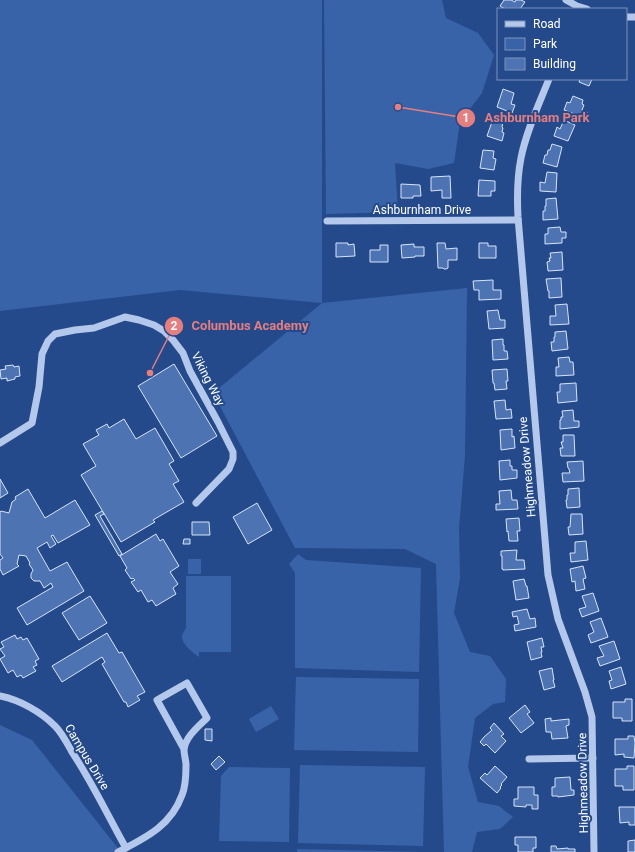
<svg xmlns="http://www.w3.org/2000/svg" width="635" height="852" font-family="Roboto,sans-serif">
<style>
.green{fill:#3963a8}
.building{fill:#4d73b2;stroke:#d7e4f8}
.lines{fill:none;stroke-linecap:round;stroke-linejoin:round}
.minor{stroke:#b3c8ea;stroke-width:7}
.labels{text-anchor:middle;stroke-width:4;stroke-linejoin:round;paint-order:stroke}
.street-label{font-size:12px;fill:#fff;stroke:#254a8b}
.leader{fill:none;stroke:#e67e7e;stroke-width:1.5}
.callout-dot{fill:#e67e7e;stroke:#254a8b;stroke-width:1.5}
.mark-label{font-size:12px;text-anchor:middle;font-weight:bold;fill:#fff}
.callout-label{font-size:13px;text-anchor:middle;font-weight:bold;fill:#e67e7e;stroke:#254a8b;stroke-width:4;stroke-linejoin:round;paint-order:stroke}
</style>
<rect width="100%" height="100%" fill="#254a8b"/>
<g class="green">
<path d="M0,0H322V303L467,288L465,455L459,529L460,578L454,613L470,652L490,656L506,679L505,702L493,704L475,718L468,767L478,802L499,806L513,817L500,829L477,832L472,852H444L436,564L405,549L295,548L213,393L322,303L180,290L0,311Z"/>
<path d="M324,0H442L446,18L478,33L494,55L482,93L460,122L454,163L428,169L395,163L398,212L326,214Z"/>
<path d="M298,554L306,560L421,568L419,672L295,668V573L289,564Z"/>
<rect x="188" y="559" width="13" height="15"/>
<path d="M186,576H231V652H199V657C193,653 182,644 182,637C182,634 184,631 186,628Z"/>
<path d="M296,677L419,679L418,752L294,750Z"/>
<path d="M271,706L279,719L256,732L249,719Z"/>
<path d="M0,725L32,740L121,852H0Z"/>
<path d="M300,765L425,767L423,846L298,843Z"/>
<path d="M229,767L290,768L289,842L219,841L221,776Z"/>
<path d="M297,849L423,852H297Z"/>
</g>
<g class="building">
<path d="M504,0H511L515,2L516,0H521L525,2L520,9H505L500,6Z"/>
<path d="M580,79H592L589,86L579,82Z"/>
<path d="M503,89L514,93L511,104L515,105L512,113L497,107Z"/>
<path d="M573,96L583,100L582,104L584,105L582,110L587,112L585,118L564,110L567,102L570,103Z"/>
<path d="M493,119L503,122L502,127L503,128L502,132L504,133L502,141L487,136Z"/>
<path d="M564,120L575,125L568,141L554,136L557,127L560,129Z"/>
<path d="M552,144L562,147L557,167L543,163L545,155H547L548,150H550Z"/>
<path d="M483,150L494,151L493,158L496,159L494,170L480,168Z"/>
<path d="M547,172L557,173L556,192L540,191V182L545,183Z"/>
<path d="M450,176L451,198H442V190L431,191V177Z"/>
<path d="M479,180L495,181V191H491V196H478Z"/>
<path d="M401,184L420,185L421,196H413V198H401Z"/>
<path d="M556,198L558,219L543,220V211H545V206H546V199Z"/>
<path d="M560,227L561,232H566V238H562V243L545,244V234H548V228Z"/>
<path d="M336,243H348V245L354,244L355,256L336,257Z"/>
<path d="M437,243H445L446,249L457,248V260H448V268L446,269H444L443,268H438Z"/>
<path d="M479,243H488V246H496V258H479Z"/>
<path d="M414,244V247H424V256H415V257L402,258L401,245Z"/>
<path d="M380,245H388V262H370V250H380Z"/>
<path d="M562,252L563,270L548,271L547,262L550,261L549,258H551L550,253Z"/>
<path d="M561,278L562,297L549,298V291H548L546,279Z"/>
<path d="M493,280V290H501V299L479,300V290H474L473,281Z"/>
<path d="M567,304L569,324L550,325V316H556L555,305Z"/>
<path d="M498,310L500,320H505V328L489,329L487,311Z"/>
<path d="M566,331L568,349L552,351L551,342H554V337H555V332Z"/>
<path d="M503,339V345H504V351H507L508,359L493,360L492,340Z"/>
<path d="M569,357L570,362H573L574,375L556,376V367H559L558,358Z"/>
<path d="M174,364L217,436L181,458L138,386Z"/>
<path d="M13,365L14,367L19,366L20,376L15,377V379L7,381V378L1,379L0,370L6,369L5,366Z"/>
<path d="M507,369L508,381H506L507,389L495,390L494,383H493L492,370Z"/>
<path d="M576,383L577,401L558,403L557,392H560V384Z"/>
<path d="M505,400L506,410L511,409L512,418L496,419L494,401Z"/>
<path d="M573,410L574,421H579V427L560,429V420H561V417H563L562,411Z"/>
<path d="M124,419L136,439L155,428L174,461L169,464L179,481L173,484L184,502L153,520L155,522L121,542L81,475L96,466L83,444L99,435L96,430L107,424L109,428Z"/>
<path d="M512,429V437L514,436L515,448L501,450L500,430Z"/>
<path d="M563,435H574L575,456H561L560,448H563L561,442H563Z"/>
<path d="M510,460V466H512V470H517V478L500,480L499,461Z"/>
<path d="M583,461L584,481L563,482L562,473H570L569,469L568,468L567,462Z"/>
<path d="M0,479L8,493L0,498Z"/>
<path d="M579,488L580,507L567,508L566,500H567V495H568V489Z"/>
<path d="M28,489L45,518L75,500L90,525L58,543L53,535L51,536L56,544L50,548L47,542L37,548L50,571L67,562L84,591L27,625L17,608L53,587L51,583L44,588L40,581H34L31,578V574L33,570L29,564L30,563L26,556L19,555L17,564L19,566L3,575L0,569V560L3,558L0,554V512L1,511L9,513L12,502L16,499L15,497Z"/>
<path d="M511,490L512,500H517L518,509L496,510V504H500L499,491Z"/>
<path d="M257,503L272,530L248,544L233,517Z"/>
<path d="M102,511L104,514L100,516L122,554L119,556L95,515Z"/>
<path d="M571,514H582L583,534L569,535L568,527H570Z"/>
<path d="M519,518L520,531H517L518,541H509L508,531L507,532L506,519Z"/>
<path d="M192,522H209L210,535H192Z"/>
<path d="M156,534L160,541L163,539L179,566L170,572L178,584L173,588L176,594L156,606L152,600L148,602L141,590L138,592L131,582L135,580L133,578L131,579L125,570L127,568L120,556Z"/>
<path d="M184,539H190V544H183Z"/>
<path d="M586,541L588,560L571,562L570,553H575V542Z"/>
<path d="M517,550L516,560H524L525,569L503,570V569H502V556H501V551Z"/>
<path d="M583,566L586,578L583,579L585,589L576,591L575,581L572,582L570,569Z"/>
<path d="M524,579L526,586H527L529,598L516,600L513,581Z"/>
<path d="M593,593L599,611L582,617L579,609L586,607L582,596Z"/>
<path d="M90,596L107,623L79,640L62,613Z"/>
<path d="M527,609L530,619L535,618L536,627L515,631L514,625L519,624L517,616L513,617L512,612Z"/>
<path d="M601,618L608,637L591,643L588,635L594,632L590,622Z"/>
<path d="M107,633L119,653L122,652L145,692L137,696L140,700L128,707L126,702H124L102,664L105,662L102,657L62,682L52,666Z"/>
<path d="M15,635L17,639L21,637L23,640L27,638L39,659L35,661L37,665L33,667L36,671L23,678L21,675L17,677L13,670L8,673L0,659L5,656L0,649L4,647L1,642Z"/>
<path d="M542,638L544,647H541L542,652H541L542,657L531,660L527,642Z"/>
<path d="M614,641L620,659L600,666L597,658L604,656L599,646Z"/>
<path d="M621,667L626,684L611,689L609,681L612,680L609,671Z"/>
<path d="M552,668L554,680H553L555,687L544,690L539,671Z"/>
<path d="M625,699H632V721H622V718H613V702H625Z"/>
<path d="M525,705L530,712L527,714L534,723L521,733L509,718Z"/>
<path d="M551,718V721L569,719V725L566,726L568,738L552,739L551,732H546L545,719Z"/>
<path d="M494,723L504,734L501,736L506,741L495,753L486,744L484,746L480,742L484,737L492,730L490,728Z"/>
<path d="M205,729H212V741L205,740Z"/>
<path d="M628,736H634L635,743L634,758L624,757V754L615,755V739H628Z"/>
<path d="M219,756L225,762L216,770L211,764Z"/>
<path d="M495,766L507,777L501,784L502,785L500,787L501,788L497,793L480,778L485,773L487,775Z"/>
<path d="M627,766H634V790H623V786H615V769H627Z"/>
<path d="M570,777L571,790H574V795L558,797V796H552V787H555V778Z"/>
<path d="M518,787H534V795H538V809H532V805H526V807L514,806V799H518Z"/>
<path d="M619,807H635V825H629V822L620,823Z"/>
<path d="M515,837H536V848H533V852H518V845H515Z"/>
<path d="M635,840V852H628V841Z"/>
<path d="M551,846H556L557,849L568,848V849H575V852H551Z"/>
</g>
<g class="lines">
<g class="minor">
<path d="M566,0L577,6L587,9"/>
<path d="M626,17H635"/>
<path d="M549,79C539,104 526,132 521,158C517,178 517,198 518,217L548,575L558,619L585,692L592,717L594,852"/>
<path d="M327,221L518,220"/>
<path d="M0,443L32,423L39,387L42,354L48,341L55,334L75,330L94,328L125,317L139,320L154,325L164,331L173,340L183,353L190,371L218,422L233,452V459L229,469L196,503"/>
<path d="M0,696C20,700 41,712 55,726C62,733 67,743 72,752C92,782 108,816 126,848"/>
<path d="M529,759L593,758"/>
<path d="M118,852C145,838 171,826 182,795C186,786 186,774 186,765C186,760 184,755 184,750C185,737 199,726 207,718L187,683L157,700L184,749"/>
</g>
</g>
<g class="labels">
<g class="street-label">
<text x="422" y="214">Ashburnham Drive</text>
<text transform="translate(208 379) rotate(63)" y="4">Viking Way</text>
<text transform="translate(527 467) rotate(-95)" y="4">Highmeadow Drive</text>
<text transform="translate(87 757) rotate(59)" y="4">Campus Drive</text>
<text transform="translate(583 783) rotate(-91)" y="4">Highmeadow Drive</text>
</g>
</g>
<path class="leader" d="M398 107L466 118M150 373L174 326"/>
<g class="callout-dot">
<circle cx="398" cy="107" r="4"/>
<circle cx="150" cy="373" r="4"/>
<circle cx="466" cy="118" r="10"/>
<circle cx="174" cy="326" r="10"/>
</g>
<g class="mark-label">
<text x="466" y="122">1</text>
<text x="174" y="330">2</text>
</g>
<g class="callout-label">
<text x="537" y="122">Ashburnham Park</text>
<text x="250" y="330">Columbus Academy</text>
</g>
<rect x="497" y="8" width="130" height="72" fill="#254a8b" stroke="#7c92b9"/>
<rect x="505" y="21" width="20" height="6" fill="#b3c8ea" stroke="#7c92b9"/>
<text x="533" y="28" font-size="12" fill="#ffffff">Road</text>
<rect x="505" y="38" width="20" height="12" fill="#3963a8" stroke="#7c92b9"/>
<text x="533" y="48" font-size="12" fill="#ffffff">Park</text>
<rect x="505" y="58" width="20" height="12" fill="#4d73b2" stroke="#7c92b9"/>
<text x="533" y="68" font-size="12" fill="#ffffff">Building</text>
</svg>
